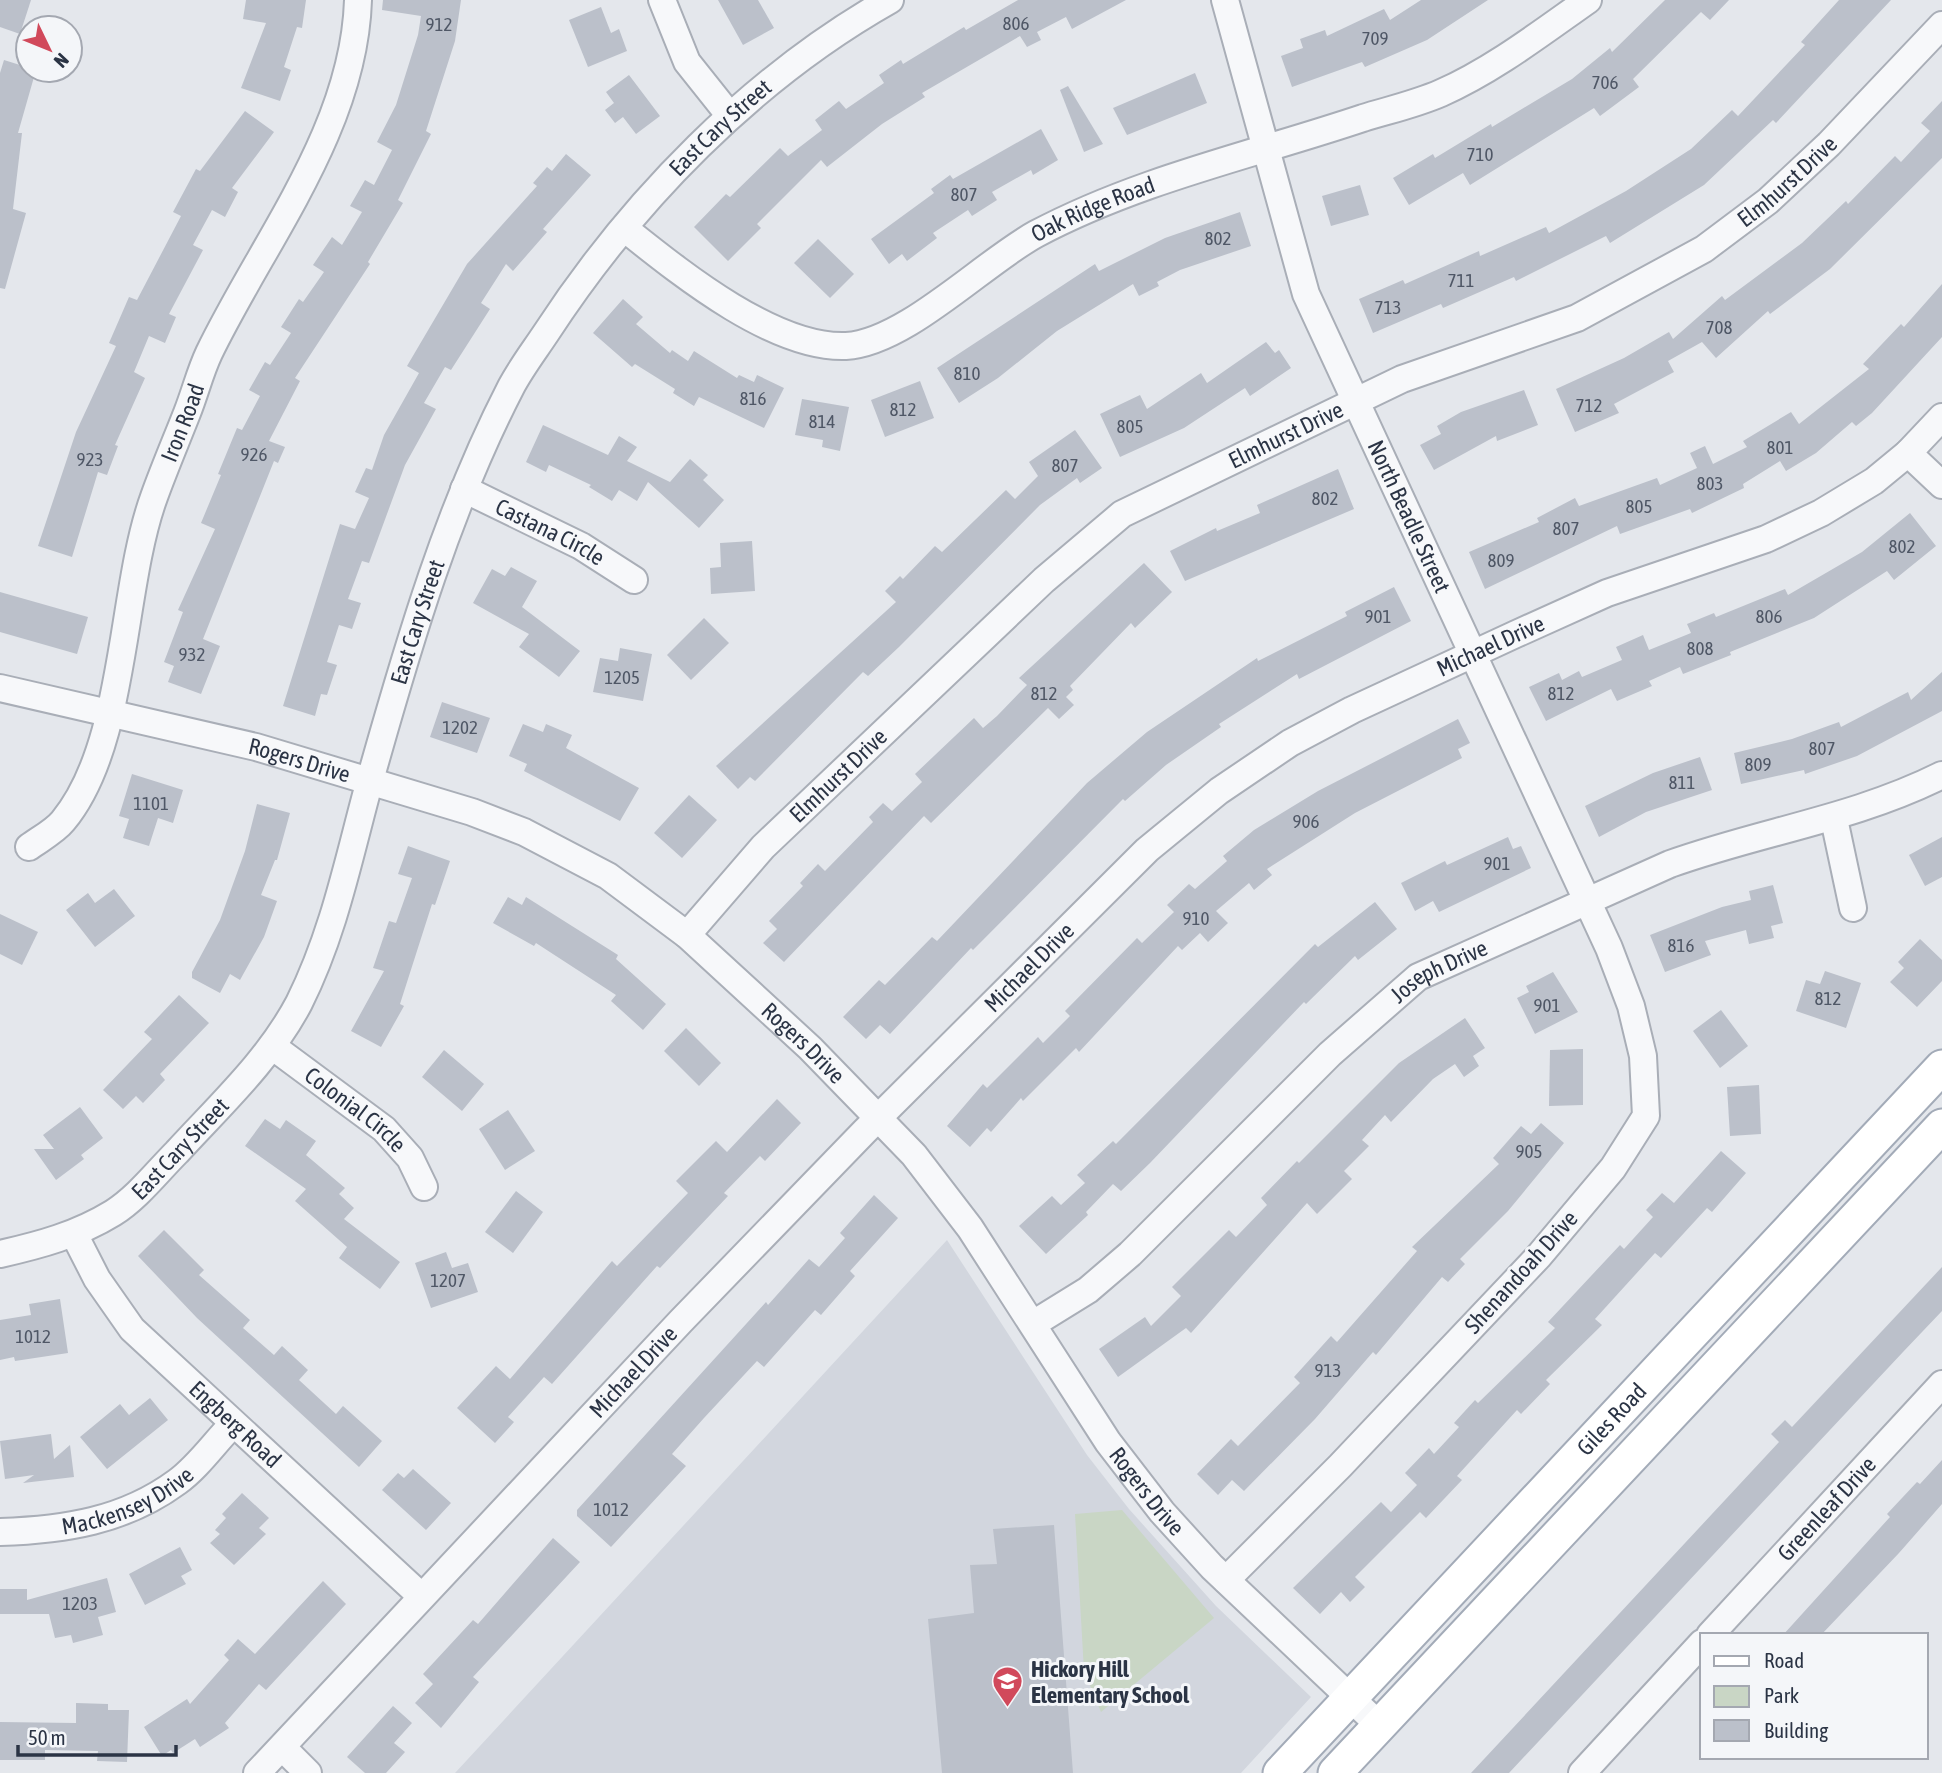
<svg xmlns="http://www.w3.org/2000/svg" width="1942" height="1773" font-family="'Asap Condensed',sans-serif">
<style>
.built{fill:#d2d6de}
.park{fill:#c9d6c5}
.building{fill:#bbc0ca}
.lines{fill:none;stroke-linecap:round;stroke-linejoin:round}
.minor-casing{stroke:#a9aeb7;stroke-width:30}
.major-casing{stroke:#a3abb8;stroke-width:37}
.minor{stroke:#f7f8fa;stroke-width:26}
.major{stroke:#fff;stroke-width:33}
.labels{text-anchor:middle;stroke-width:6;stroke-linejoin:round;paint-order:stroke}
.number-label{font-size:19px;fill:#4f5766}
.street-label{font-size:23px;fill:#2b3445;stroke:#f4f6f9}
.poi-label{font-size:23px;font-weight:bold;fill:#2b3445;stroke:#f4f6f9;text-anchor:start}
</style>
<rect width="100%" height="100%" fill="#e4e7ec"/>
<path class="built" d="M947,1240L1087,1455L1129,1509L1216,1606L1311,1697L1241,1773H455Z"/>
<path class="park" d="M1122,1510L1214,1618L1101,1712L1084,1671L1075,1514Z"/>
<g class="building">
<path d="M0,0H31L20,34L0,27Z"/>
<path d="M246,0H306L302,28L297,27L284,67L291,70L280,101L241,88L266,23L243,19Z"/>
<path d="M383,0H461L455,41L426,131L431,134L398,200L403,203L368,262L370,264L295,378L300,381L269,441L285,447L278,463L274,461L203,639L220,646L201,694L168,682L174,666L164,662L183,612L178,610L215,529L201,523L221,475L218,474L237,428L242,430L260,396L249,390L265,362L270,365L291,333L281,327L299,299L303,302L324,272L313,265L332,237L342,245L362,212L350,206L365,180L374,185L392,150L377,142L396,105L418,35L421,16L382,10Z"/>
<path d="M718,0H758L774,28L743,45Z"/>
<path d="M1018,0H1126L1072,29L1066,17L1037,32L1041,40L1027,47L1020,36L922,93L925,97L882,124L827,167L821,160L757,224L761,228L728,261L694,227L726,194L730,197L780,148L788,156L822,130L815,120L839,101L846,109L884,83L879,75L901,60L903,64L964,27L966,30Z"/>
<path d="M1421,0H1488L1427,40L1365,67L1362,62L1292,87L1281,56L1303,48L1300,39L1325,30L1327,36L1384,9L1390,20Z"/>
<path d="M1665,0H1729L1710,20L1701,12L1633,79L1639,87L1600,116L1594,108L1470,185L1463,173L1409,205L1393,178L1433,154L1435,158L1491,124L1492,127L1572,79L1610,48L1612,52Z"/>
<path d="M1839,0H1891L1776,123L1773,120L1704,185L1610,243L1606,236L1516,281L1514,277L1443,308L1441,304L1373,333L1359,299L1403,280L1405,284L1479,251L1480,256L1546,227L1549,233L1626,191L1691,149L1732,110L1738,116L1805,45L1801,42Z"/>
<path d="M601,7L611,33L619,29L627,51L588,67L569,20Z"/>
<path d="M4,60L36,70L18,133H22L13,209L26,213L5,289L0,288V73Z"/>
<path d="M1195,73L1207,103L1127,135L1113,108Z"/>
<path d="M629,75L660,116L636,134L623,117L615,123L605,110L614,103L606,92Z"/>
<path d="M1068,86L1103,144L1084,152L1060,90Z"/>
<path d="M1942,101V158L1830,269L1770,314L1768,311L1716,358L1702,342L1668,361L1674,372L1614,404L1619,413L1575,432L1556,389L1624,358L1669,332L1673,339L1722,296L1725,300L1802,243L1846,201L1848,204L1895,156L1901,162L1930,131L1921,123Z"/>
<path d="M245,111L274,132L232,188L238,192L225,217L212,210L193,245L203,250L169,314L176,317L165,343L149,336L134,372L145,378L115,445L118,446L107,475L98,472L72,557L38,546L76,432L116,346L109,343L129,297L137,300L181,216L173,212L196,169L200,171Z"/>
<path d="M1041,129L1058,160L1033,175L1031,170L992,192L997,200L972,216L968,210L933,233L937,238L907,261L902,254L889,264L871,239L934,193L931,189L950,175L953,179Z"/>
<path d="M566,154L591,175L543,229L547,232L513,271L506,264L481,303L490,309L451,370L445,367L424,403L436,409L405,465L369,563L362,561L348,599L361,603L352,629L339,625L327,662L337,665L327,695L321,694L315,716L283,706L340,524L355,529L369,498L355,492L366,468L372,470L384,435L419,373L407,366L467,264L537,186L533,183L547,167L552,171Z"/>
<path d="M1360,185L1369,215L1331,226L1322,196Z"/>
<path d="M1240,212L1251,246L1180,270L1157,282L1159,286L1139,296L1133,284L1057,331L998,378L959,403L937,368L1095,264L1099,271L1165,238Z"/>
<path d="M818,239L854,274L830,298L794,263Z"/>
<path d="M1942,284V337L1872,413L1856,426L1852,422L1816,453L1786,471L1780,461L1743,484L1744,488L1692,513L1690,509L1620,534L1617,526L1485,589L1469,552L1539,522L1537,518L1575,498L1579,506L1657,478L1660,485L1697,468L1690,453L1705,446L1713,464L1747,447L1743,441L1791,412L1799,424L1869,369L1863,364L1901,324L1904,327Z"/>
<path d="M623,299L643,317L636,324L670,353L672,350L688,361L694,351L737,378L739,375L754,382L757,375L784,388L764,428L699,397L694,406L673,393L675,389L635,364L632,367L593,333Z"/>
<path d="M1266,342L1275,353L1279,350L1291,368L1250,396L1245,388L1184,428L1120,457L1100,414L1140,395L1147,409L1201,373L1207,383Z"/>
<path d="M920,381L934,418L885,437L871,400Z"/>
<path d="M1524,390L1538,425L1497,441L1496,436L1434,470L1420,445L1441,434L1437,426L1461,412Z"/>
<path d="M802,399L849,407L840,451L822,447L823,440L795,435Z"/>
<path d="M543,425L608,455L619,436L637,447L627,461L670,482L690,459L708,475L703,480L724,500L699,528L648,482L637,501L619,490L612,501L589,487L591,485L549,465L546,472L526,462Z"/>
<path d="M1075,430L1102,468L1080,483L1077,478L1040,505L899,647L868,676L863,672L755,781L750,777L738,789L716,766L896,602L885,591L900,576L903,579L935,546L942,552L1006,490L1015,499L1038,476L1029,462Z"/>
<path d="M1338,469L1354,509L1185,581L1170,551L1216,528L1217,531L1260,513L1257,505Z"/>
<path d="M1910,513L1936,546L1894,580L1887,571L1814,618L1730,652L1731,655L1683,674L1680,667L1649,681L1652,686L1617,701L1611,689L1546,721L1529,687L1559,673L1562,680L1579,671L1582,677L1622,660L1616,647L1643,635L1649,650L1691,633L1687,624L1714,613L1716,617L1785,589L1788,595L1862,552Z"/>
<path d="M752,541L755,591L711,594L710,568L721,567L720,543Z"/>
<path d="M1144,563L1172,592L1135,628L1131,623L1070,686L1073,690L1066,697L1074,705L1059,719L1048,708L931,823L924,816L784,962L763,943L777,929L769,921L803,886L800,883L818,864L825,871L873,822L869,817L883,803L892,811L922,782L915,774L974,718L983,728L997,716L1027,685L1019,678Z"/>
<path d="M511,567L537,581L522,607L580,651L559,677L519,647L529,634L473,603L492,569L505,576Z"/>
<path d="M1394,587L1411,621L1299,679L1297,674L1219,724L1221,727L1166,765L1125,801L1123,799L973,950L971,948L890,1034L880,1025L866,1039L843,1017L879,980L885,985L932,937L937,941L1087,783L1147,732L1257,658L1258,661L1347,616L1345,612Z"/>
<path d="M0,592L88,617L77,654L0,632Z"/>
<path d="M704,618L729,643L691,680L667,655Z"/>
<path d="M620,648L652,654L643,701L593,692L600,658L618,661Z"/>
<path d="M1942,672V711L1857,756L1805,774L1804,770L1741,784L1734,753L1792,739L1839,722L1841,727L1908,692L1911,700Z"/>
<path d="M442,702L490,718L477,753L430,737Z"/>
<path d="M1458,719L1470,743L1458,749L1462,758L1355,813L1267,869L1272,875L1254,890L1249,883L1216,911L1228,923L1208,942L1200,933L1182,950L1178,946L1079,1052L1076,1048L1023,1101L1021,1098L991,1132L987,1128L970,1147L947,1126L983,1084L987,1088L1038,1037L1043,1043L1070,1016L1065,1011L1137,938L1142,943L1174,912L1167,905L1189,884L1195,889L1227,861L1223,856L1254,830L1318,791Z"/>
<path d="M523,724L543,732L546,724L572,735L566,748L639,788L620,821L524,771L527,764L509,756Z"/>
<path d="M1700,757L1712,790L1646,812L1599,837L1585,806L1653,773Z"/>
<path d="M132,774L183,790L173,823L158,818L149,846L123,838L129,819L119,816Z"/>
<path d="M689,795L717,820L682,858L654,833Z"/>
<path d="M257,804L290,813L277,860H275L261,895L277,901L264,937L240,980L230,974L220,993L192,978V972L220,920L245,851Z"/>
<path d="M1508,837L1513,849L1521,846L1531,868L1439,912L1433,901L1415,911L1401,883L1445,861L1447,865Z"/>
<path d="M1942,837V877L1925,886L1909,855Z"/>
<path d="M408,846L450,861L435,905L432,904L400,1004L404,1006L381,1047L351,1031L384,971L373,968L389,921L396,923L412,878L398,874Z"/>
<path d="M1773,885L1783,923L1771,926L1774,938L1749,944L1746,930L1705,941L1711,955L1665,972L1650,935L1722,907L1751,900L1749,891Z"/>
<path d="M114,889L135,916L95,947L66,910L88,893L95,903Z"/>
<path d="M508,897L522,905L526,897L618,955L616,959L666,1004L643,1030L611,1001L616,995L536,943L534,946L493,923Z"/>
<path d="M1375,902L1397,929L1358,960L1355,956L1306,1004L1304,1002L1150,1163L1121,1191L1113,1184L1086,1212L1088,1215L1046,1254L1019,1226L1052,1196L1061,1205L1085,1183L1077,1175L1113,1141L1116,1144L1315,944L1318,947Z"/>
<path d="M0,914L38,932L22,965L0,954Z"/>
<path d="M1920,939L1942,960V981L1917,1007L1890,982L1904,968L1898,962Z"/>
<path d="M1825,971L1861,983L1846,1028L1796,1011L1806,980L1820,984Z"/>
<path d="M1553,972L1578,1012L1535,1034L1517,998L1529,992L1526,986Z"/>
<path d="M179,995L209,1023L160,1074L165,1080L143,1103L136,1096L123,1109L103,1090L152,1039L144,1032Z"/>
<path d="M1721,1010L1748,1046L1720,1068L1693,1031Z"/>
<path d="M1465,1018L1485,1048L1473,1056L1479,1066L1464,1077L1455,1064L1433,1079L1391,1122L1385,1115L1362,1140L1369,1146L1344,1171L1352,1179L1317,1214L1307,1203L1191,1333L1186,1328L1118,1377L1099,1349L1145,1317L1151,1326L1181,1296L1172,1287L1229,1230L1236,1237L1267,1205L1261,1198L1297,1161L1299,1163L1399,1063Z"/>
<path d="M686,1028L721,1063L699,1086L664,1051Z"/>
<path d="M1583,1049V1105L1549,1106L1550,1050Z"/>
<path d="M444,1050L484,1084L462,1111L422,1077Z"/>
<path d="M1759,1085L1761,1134L1730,1136L1727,1087Z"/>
<path d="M777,1099L801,1123L765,1161L760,1156L724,1193L728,1196L660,1268L657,1266L552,1384L544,1377L508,1417L514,1422L495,1443L457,1408L496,1366L510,1379L612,1261L617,1266L688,1193L676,1181L716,1141L727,1152Z"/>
<path d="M80,1107L103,1138L81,1155L84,1159L56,1180L34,1149H54L43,1135Z"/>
<path d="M508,1110L535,1151L505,1170L479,1129Z"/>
<path d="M265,1119L280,1129L286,1120L316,1141L306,1155L345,1188L339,1194L354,1208L344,1219L400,1262L380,1289L339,1258L347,1247L295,1201L306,1189L245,1146Z"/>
<path d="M1541,1123L1564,1143L1508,1211L1460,1259L1465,1264L1448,1282L1442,1277L1376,1355L1373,1352L1315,1419L1244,1491L1232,1480L1218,1495L1197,1474L1231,1439L1238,1446L1300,1383L1294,1377L1331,1336L1337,1342L1417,1251L1412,1247L1499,1164L1493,1158L1521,1126L1531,1134Z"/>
<path d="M1721,1151L1746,1173L1712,1212L1707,1208L1661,1258L1655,1253L1595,1319L1602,1325L1546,1380L1550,1384L1521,1414L1517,1410L1457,1476L1462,1480L1426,1518L1420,1512L1355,1577L1365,1587L1350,1602L1341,1592L1320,1614L1293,1588L1381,1502L1391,1512L1417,1485L1405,1473L1429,1448L1434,1454L1459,1427L1454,1423L1475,1400L1478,1403L1555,1328L1548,1322L1620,1245L1624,1249L1653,1217L1646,1210L1662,1193L1674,1203Z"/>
<path d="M516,1191L543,1212L513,1253L485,1232Z"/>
<path d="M874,1195L898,1218L850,1271L855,1276L821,1315L815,1310L764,1367L757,1361L704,1418L672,1454L686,1466L611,1547L577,1516V1510L766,1302L768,1305L809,1259L819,1267L845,1238L840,1233Z"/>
<path d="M164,1230L204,1270L199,1275L250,1320L243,1328L274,1355L282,1346L308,1370L299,1380L336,1414L343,1406L382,1441L359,1467L197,1318L138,1256Z"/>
<path d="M446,1252L452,1268L468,1263L478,1292L431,1308L415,1263Z"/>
<path d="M1942,1267V1311L1903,1352L1509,1773H1471L1779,1442L1771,1434L1785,1420L1792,1427Z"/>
<path d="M60,1299L68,1353L15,1361L14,1357L0,1360V1320L31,1315L29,1304Z"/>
<path d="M150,1398L168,1420L107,1469L80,1437L120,1404L129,1415Z"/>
<path d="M51,1434L54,1459L70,1445L74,1477L23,1483L34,1475L5,1479L0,1441Z"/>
<path d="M1942,1460V1504L1899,1553L1821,1635H1783L1890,1517L1887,1514L1917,1482L1920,1484Z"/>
<path d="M413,1469L451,1503L426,1530L382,1490L398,1473L404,1478Z"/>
<path d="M242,1493L269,1518L259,1528L266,1534L234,1565L210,1543L220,1534L215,1530L226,1518L222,1514Z"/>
<path d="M1054,1525L1073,1773H942L928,1619L974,1613L970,1565L997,1564L993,1529Z"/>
<path d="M553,1538L580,1562L473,1677L479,1682L441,1728L415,1703L433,1684L423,1674L473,1620L478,1624Z"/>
<path d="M180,1547L192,1570L181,1576L186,1584L145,1605L129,1574Z"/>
<path d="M107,1578L116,1612L98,1617L103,1635L73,1643L71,1635L55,1638L49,1614H0V1589H27V1600Z"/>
<path d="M323,1581L346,1604L266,1690L259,1684L225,1723L229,1728L200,1747L195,1739L173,1753L171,1750L162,1756L144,1727L187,1699L190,1704L229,1660L224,1655L238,1639L255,1654Z"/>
<path d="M76,1703L108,1704V1710H129L127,1762L97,1761L98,1751L45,1750V1760H0V1722L76,1723Z"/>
<path d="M393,1706L412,1723L394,1743L405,1752L386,1773H365L347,1757Z"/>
</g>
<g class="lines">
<defs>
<g id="minor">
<path d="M662,0L687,62L730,116"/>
<path id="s1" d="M1225,0L1306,294L1609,948L1631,1006L1643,1056L1646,1116L1613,1168L1538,1257L1340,1466L1226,1580"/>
<path id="s2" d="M624,228C678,271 773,349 846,346C905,343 983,263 1036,234C1140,179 1253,155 1363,118C1389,110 1416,104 1441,93C1493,70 1541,33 1588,0"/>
<path d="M1908,453L1942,485"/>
<path id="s3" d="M464,489L581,546L634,580"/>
<path id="s4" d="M0,688L256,747L472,812L524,832L608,876L687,935L810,1048L914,1155L970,1228L1108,1442L1162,1512L1212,1567L1379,1725"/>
<path d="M1834,819L1853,908"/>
<path id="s5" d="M29,847C40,839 55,831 63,821C127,744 120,590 154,497C164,469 176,441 187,413C195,393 200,372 209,353C263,241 354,130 358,0"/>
<path id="s6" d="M687,935L763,847L1044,580L1122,514L1402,379L1577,318L1704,249L1768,201L1829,144L1942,25"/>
<path id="s7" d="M272,1046L384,1129L410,1158L424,1187"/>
<path id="s8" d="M74,1234L97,1279L132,1329L421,1596"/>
<path id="s9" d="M0,1254C40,1245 77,1235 113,1213C137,1198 157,1172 177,1152C220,1105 269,1060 299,1003C336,929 350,851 372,773C409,642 448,509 511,387C521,368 534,351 546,333C632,201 752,78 890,0"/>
<path id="s10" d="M1033,1324L1088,1290L1130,1254L1330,1054L1418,977L1670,864C1762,831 1854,819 1942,775"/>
<path id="s11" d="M0,1532C64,1530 124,1521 177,1482C198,1467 215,1442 233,1424"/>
<path id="s12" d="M1710,1635L1942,1384"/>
<path d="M283,1748L308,1773"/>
<path id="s13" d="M257,1773L681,1321L864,1132L1147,850L1219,791L1290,743L1352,710L1516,634L1607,593L1766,539L1821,513L1874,481L1908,453L1942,417"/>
<path d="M1582,1773L1702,1643"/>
</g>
<g id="major">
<path id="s14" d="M1280,1773L1942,1067"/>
<path d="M1335,1773L1942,1126"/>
</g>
</defs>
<use href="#minor" class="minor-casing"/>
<use href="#major" class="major-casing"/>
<use href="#minor" class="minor"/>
<use href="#major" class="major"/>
</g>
<defs>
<symbol id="school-pin" viewBox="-11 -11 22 30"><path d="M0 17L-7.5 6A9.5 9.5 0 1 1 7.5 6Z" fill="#d1495b" stroke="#f4f6f9"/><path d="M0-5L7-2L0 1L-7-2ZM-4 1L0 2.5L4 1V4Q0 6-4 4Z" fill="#fff"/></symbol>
</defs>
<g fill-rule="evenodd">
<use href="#school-pin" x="990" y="1664" width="35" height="47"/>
</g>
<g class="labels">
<g class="number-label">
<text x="1016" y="30">806</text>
<text x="439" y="31">912</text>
<text x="1375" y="45">709</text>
<text x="1605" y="89">706</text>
<text x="1480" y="161">710</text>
<text x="964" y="201">807</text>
<text x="1218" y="245">802</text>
<text x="1461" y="287">711</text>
<text x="1388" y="314">713</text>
<text x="1719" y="334">708</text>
<text x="967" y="380">810</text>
<text x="753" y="405">816</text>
<text x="1589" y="412">712</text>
<text x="903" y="416">812</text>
<text x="822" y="428">814</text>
<text x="1130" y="433">805</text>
<text x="1780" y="454">801</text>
<text x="254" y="461">926</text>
<text x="90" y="466">923</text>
<text x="1065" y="472">807</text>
<text x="1710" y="490">803</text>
<text x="1325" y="505">802</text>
<text x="1639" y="513">805</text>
<text x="1566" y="535">807</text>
<text x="1902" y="553">802</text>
<text x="1501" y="567">809</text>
<text x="1378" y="623">901</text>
<text x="1769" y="623">806</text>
<text x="1700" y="655">808</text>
<text x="192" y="661">932</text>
<text x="622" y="684">1205</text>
<text x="1044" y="700">812</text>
<text x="1561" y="700">812</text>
<text x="460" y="734">1202</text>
<text x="1822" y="755">807</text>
<text x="1758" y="771">809</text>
<text x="1682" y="789">811</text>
<text x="151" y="810">1101</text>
<text x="1306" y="828">906</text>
<text x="1497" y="870">901</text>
<text x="1196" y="925">910</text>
<text x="1681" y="952">816</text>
<text x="1828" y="1005">812</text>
<text x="1547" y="1012">901</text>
<text x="1529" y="1158">905</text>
<text x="448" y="1287">1207</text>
<text x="33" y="1343">1012</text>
<text x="1328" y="1377">913</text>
<text x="611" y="1516">1012</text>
<text x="80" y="1610">1203</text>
</g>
<g class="street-label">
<text dy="8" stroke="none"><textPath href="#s9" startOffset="1390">East Cary Street</textPath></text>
<text dy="8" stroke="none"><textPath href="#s6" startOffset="1354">Elmhurst Drive</textPath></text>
<text dy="8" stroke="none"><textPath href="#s2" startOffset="541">Oak Ridge Road</textPath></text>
<text dy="8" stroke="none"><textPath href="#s5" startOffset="462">Iron Road</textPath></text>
<text dy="8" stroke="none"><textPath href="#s6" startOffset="788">Elmhurst Drive</textPath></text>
<text dy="8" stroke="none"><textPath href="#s1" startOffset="550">North Beadle Street</textPath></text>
<text dy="8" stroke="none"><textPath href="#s3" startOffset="96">Castana Circle</textPath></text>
<text dy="8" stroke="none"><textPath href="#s9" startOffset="802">East Cary Street</textPath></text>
<text dy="8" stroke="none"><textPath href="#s13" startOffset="1684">Michael Drive</textPath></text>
<text dy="8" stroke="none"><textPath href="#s4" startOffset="308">Rogers Drive</textPath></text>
<text dy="8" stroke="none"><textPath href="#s6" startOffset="220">Elmhurst Drive</textPath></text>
<text dy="8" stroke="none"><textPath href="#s13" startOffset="1116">Michael Drive</textPath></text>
<text dy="8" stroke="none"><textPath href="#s10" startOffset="541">Joseph Drive</textPath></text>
<text dy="8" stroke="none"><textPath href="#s4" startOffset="896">Rogers Drive</textPath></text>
<text dy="8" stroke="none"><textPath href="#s7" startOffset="105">Colonial Circle</textPath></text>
<text dy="8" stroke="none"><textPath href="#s9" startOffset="214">East Cary Street</textPath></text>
<text transform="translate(1521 1272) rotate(-48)" y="8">Shenandoah Drive</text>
<text dy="8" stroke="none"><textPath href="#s13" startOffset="550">Michael Drive</textPath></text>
<text dy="8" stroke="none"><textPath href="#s14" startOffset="485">Giles Road</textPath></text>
<text dy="8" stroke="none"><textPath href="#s8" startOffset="252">Engberg Road</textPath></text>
<text dy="8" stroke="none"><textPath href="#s4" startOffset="1463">Rogers Drive</textPath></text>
<text dy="8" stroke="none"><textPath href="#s11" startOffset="133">Mackensey Drive</textPath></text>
<text dy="8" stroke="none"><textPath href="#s12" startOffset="172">Greenleaf Drive</textPath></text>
</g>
<g class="poi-label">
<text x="1031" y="1677">Hickory Hill<tspan x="1031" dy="26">Elementary School</tspan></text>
</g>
</g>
<rect x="1700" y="1633" width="228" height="126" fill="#f4f6f9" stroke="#a4a8b1" stroke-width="2"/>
<rect x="1714" y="1656" width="35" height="10" fill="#ffffff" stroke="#a4a8b1" stroke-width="2"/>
<text x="1764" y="1668" font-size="21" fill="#2b3445">Road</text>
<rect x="1714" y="1686" width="35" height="21" fill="#c9d6c5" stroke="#a4a8b1" stroke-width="2"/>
<text x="1764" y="1703" font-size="21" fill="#2b3445">Park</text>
<rect x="1714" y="1720" width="35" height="21" fill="#bbc0ca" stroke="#a4a8b1" stroke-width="2"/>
<text x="1764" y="1738" font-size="21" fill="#2b3445">Building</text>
<g transform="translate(49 49) rotate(133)"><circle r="33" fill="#f4f6f9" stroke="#a4a8b1" stroke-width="2"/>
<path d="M0-5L12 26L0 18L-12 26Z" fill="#d1495b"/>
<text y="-10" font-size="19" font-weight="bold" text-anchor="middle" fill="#2b3445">N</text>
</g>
<path d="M18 1745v10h158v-10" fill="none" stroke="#2b3445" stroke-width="3.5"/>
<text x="28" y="1745" font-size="21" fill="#2b3445" stroke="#f4f6f9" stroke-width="5" paint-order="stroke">50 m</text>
</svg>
